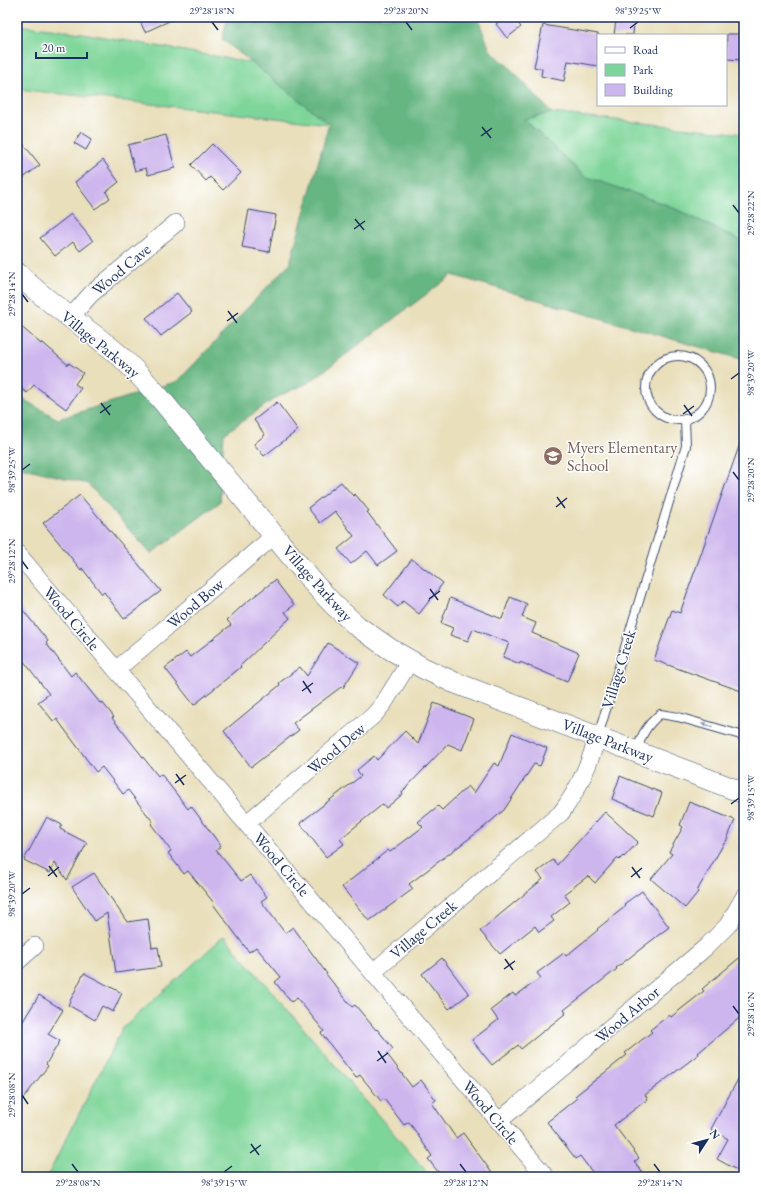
<svg xmlns="http://www.w3.org/2000/svg" width="761" height="1194" font-family="'EB Garamond',serif">
<style>
.green{fill:#7ed599;stroke:#4c827c}
.forest{fill:#66b681;stroke:#407270}
.building{fill:#cdb6ed}
.lines{fill:none;stroke-linecap:round;stroke-linejoin:round}
.service-casing{stroke:#3a496c;stroke-width:10}
.minor-casing{stroke:#3a496c;stroke-width:18}
.tertiary-casing{stroke:#3a496c;stroke-width:22}
.service{stroke:#fff;stroke-width:8}
.minor{stroke:#fff;stroke-width:17}
.tertiary{stroke:#fff;stroke-width:21}
.oneway{fill:#8d97ae}
.ticks{fill:none;stroke:#1b2f5e;stroke-width:1.5}
.labels{text-anchor:middle;stroke-width:3;stroke-linejoin:round;paint-order:stroke}
.street-label{font-size:16px;fill:#1b2f5e;stroke:#fff}
.education-label{font-size:16px;fill:#785e54;stroke:#fff;text-anchor:start}
.neatline{fill:none;stroke:#1b2f5e;stroke-width:1.5}
.ticks-label{font-size:10px;text-anchor:middle;fill:#1b2f5e}
</style>
<rect width="100%" height="100%" fill="#fff"/>
<filter id="ink" filterUnits="userSpaceOnUse"><feTurbulence type="fractalNoise" baseFrequency=".025" numOctaves="2"/><feDisplacementMap in="SourceGraphic" scale="8" xChannelSelector="R" yChannelSelector="G"/><feConvolveMatrix kernelMatrix="1 2 1 2 8 2 1 2 1" color-interpolation-filters="sRGB"/></filter>
<filter id="wash" filterUnits="userSpaceOnUse"><feTurbulence type="fractalNoise" baseFrequency=".012" numOctaves="4" result="noise"/><feDisplacementMap in="SourceGraphic" scale="16" xChannelSelector="R" yChannelSelector="G"/><feGaussianBlur stdDeviation="0.9" result="paint"/><feColorMatrix in="noise" values="0 0 0 0 0 0 0 0 0 0 0 0 0 0 0 0 0 1.4 0 .05"/><feComposite in="paint" operator="in"/></filter>
<g filter="url(#wash)">
<rect width="100%" height="100%" fill="#e9dfbb"/>
<g class="green">
<path d="M17,25L82,33L253,63L329,124L17,89Z"/>
<path d="M552,113L744,134V242L667,205L584,176L524,119Z"/>
<path d="M224,936L431,1177H47L122,1029Z"/>
</g>
<path class="forest" d="M228,17H477L490,50L508,66L552,113L524,119L584,176L667,205L744,242V360L452,275L308,383L277,397L224,434L220,502L151,554L88,484L17,466V396L58,419L178,381L290,263L329,124L222,39Z"/>
<g id="blocks">
<g class="building">
<path d="M138,17H178L145,32Z"/>
<path d="M505,17H513L521,27L507,38L496,24Z"/>
<path d="M616,20L634,22L633,35H614Z"/>
<path d="M543,25L598,34V66L568,61L564,81L541,76L542,69L534,67Z"/>
<path d="M727,34H744V60L726,59Z"/>
<path d="M81,132L92,139L86,150L74,143Z"/>
<path d="M166,135L175,168L148,175L146,168L135,171L128,145Z"/>
<path d="M17,136L40,165L17,183Z"/>
<path d="M212,144L241,173L223,190L210,177L206,181L191,165Z"/>
<path d="M103,160L119,182L106,192L110,198L95,209L75,182Z"/>
<path d="M249,210L276,215L269,252L242,247Z"/>
<path d="M71,214L93,241L80,251L73,242L55,256L40,238Z"/>
<path d="M177,293L192,312L161,336L146,318Z"/>
<path d="M17,323L41,344L42,342L68,365L69,363L83,373L75,384L81,388L66,409L34,385L27,393L17,385Z"/>
<path d="M277,402L298,430L264,456L254,444L265,435L254,420Z"/>
<path d="M742,438H744V692L654,660L672,610L680,613Z"/>
<path d="M341,482L353,496L355,494L369,511L367,512L397,551L378,565L367,551L351,564L338,549L354,536L335,511L320,523L308,508Z"/>
<path d="M80,495L161,591L124,619L104,592L102,594L82,568L81,570L43,523Z"/>
<path d="M412,559L443,583L419,614L403,601L398,607L384,595Z"/>
<path d="M275,580L294,605L285,612L290,618L240,666L241,667L194,705L165,668L186,652L190,657L231,625L227,620L243,605Z"/>
<path d="M510,597L527,604L522,617L536,623L532,633L579,653L567,682L520,662V664L503,657L509,643L473,629L468,641L450,635L453,628L441,623L450,598L502,619Z"/>
<path d="M17,603L48,641L46,643L71,676L75,672L100,703L102,702L114,717L112,718L158,776L161,774L188,809L191,806L221,846L216,850L241,881L250,875L267,897L261,901L285,933L293,927L327,974H326L352,1007L355,1005L376,1030L377,1029L393,1049L387,1054L412,1087L421,1080L436,1100L432,1103L456,1138L463,1133L495,1177H442L428,1159L432,1156L409,1122L404,1125L384,1099L381,1101L360,1075L356,1078L321,1033L324,1031L297,998L291,1002L275,982L281,977L256,947L249,952L213,904L214,903L188,871L184,874L168,853L171,851L151,824L153,822L128,790L123,794L102,767L96,772L57,719L54,722L38,702L49,694L23,660L17,665Z"/>
<path d="M328,643L359,663L343,688L341,687L293,723L299,730L251,767L224,731L280,685L279,683L300,667L307,676Z"/>
<path d="M434,703L474,719L462,750L448,744L402,792L403,794L386,808L383,804L340,839L344,844L326,857L300,823L361,776L357,770L374,756L377,760L405,731L418,744Z"/>
<path d="M512,733L547,748L540,766L534,764L504,810L483,828L409,884L413,889L369,921L342,887L388,850L390,852L423,827L418,822L438,806L442,810L468,786L474,793L494,763L499,766Z"/>
<path d="M620,776L662,793L654,816L612,799Z"/>
<path d="M689,802L735,820L725,844L724,843L697,891L698,892L685,908L651,879L672,854L669,852L683,827L680,825Z"/>
<path d="M605,812L638,842L624,857L623,856L619,860L617,858L595,883L588,876L564,894L570,902L551,917L554,921L539,932L535,926L500,954L480,931L543,879L537,872L553,860L557,865Z"/>
<path d="M47,817L62,825L60,829L87,843L67,880L55,863L50,873L24,860Z"/>
<path d="M94,873L127,922L148,919L152,948L158,947L161,967L116,973L107,913L95,921L72,887Z"/>
<path d="M642,891L669,927L616,968L617,969L564,1010L566,1013L521,1049L518,1045L492,1065L472,1040L498,1020L491,1010L513,993L515,996L541,978L537,973L564,953L566,956L598,930L597,929L626,906L624,904Z"/>
<path d="M744,954V1014L698,1053L699,1054L645,1095L648,1099L614,1125L639,1158L634,1162L646,1177H596L580,1156L576,1159L547,1122L577,1098L575,1096L627,1055L625,1053L652,1032L650,1030L669,1015L671,1017L704,991L702,989Z"/>
<path d="M442,958L469,994L449,1009L422,974Z"/>
<path d="M84,973L122,993L113,1012L102,1006L95,1020L68,1005Z"/>
<path d="M39,995L63,1010L48,1034L60,1041L46,1064L48,1066L17,1107V1031Z"/>
<path d="M744,1068V1174L717,1159L728,1139L711,1129Z"/>
</g>
</g>
</g>
<g filter="url(#ink)">
<use href="#blocks" fill-opacity="0" stroke="#3a496c" stroke-width="1"/>
<g class="lines">
<defs>
<g id="service">
<circle cx="678" cy="388" r="32"/>
<path d="M598,736L686,446L685,419"/>
<path d="M637,751C641,735 647,725 660,714L678,717L744,736"/>
</g>
<g id="minor">
<path d="M70,318L91,294L176,223"/>
<path d="M17,553L546,1177"/>
<path d="M116,670L275,535"/>
<path d="M247,823L374,715L384,703L410,661"/>
<path d="M17,962L35,946"/>
<path d="M373,972L561,813C579,789 589,764 598,736"/>
<path d="M499,1121L705,948L728,925L744,897"/>
</g>
<path id="tertiary" d="M17,273C46,302 81,324 113,350C130,364 145,381 160,398L316,586L334,605L357,626L390,649L423,668L453,682L744,793"/>
</defs>
<use href="#service" class="service-casing"/>
<use href="#minor" class="minor-casing"/>
<use href="#tertiary" class="tertiary-casing"/>
<use href="#service" class="service"/>
<use href="#minor" class="minor"/>
<use href="#tertiary" class="tertiary"/>
</g>
<defs><path id="oneway-solid" d="M-6-.8H1V-3.2L6.5 0L1 3.2V.8H-6Z"/></defs>
<use class="oneway" href="#oneway-solid" transform="translate(707 725) rotate(-164)"/>
</g>
<path class="ticks" d="M212,22L218,30M406,22L412,30M630,28L638,22M482,127L491,138M481,136L492,128M733,205L739,213M355,219L364,230M354,229L365,221M22,294L28,302M228,311L237,323M227,321L238,313M731,379L739,373M101,403L110,415M684,405L692,416M100,413L111,405M683,414L694,406M22,470L30,464M733,472L739,480M557,497L565,508M556,507L567,498M22,561L28,569M430,589L438,600M429,599L440,591M303,681L311,693M302,691L313,683M176,774L184,785M175,783L186,775M731,804L739,798M49,866L57,877M632,867L640,878M48,876L59,867M631,877L642,868M22,894L30,888M505,959L513,970M504,969L515,961M733,1006L739,1014M378,1051L386,1063M377,1061L388,1053M22,1095L28,1104M251,1144L259,1155M250,1153L261,1145M72,1164L78,1172M460,1164L466,1172M654,1164L660,1172M224,1172L232,1166"/>
<defs>
<symbol id="school-disc" viewBox="-11 -11 22 22"><circle r="9.5" fill="#8d6e63" stroke="#fff"/><path d="M0-5L7-2L0 1L-7-2ZM-4 1L0 2.5L4 1V4Q0 6-4 4Z" fill="#fff"/></symbol>
</defs>
<g fill-rule="evenodd">
<use href="#school-disc" x="542" y="445" width="22" height="22"/>
</g>
<g class="labels">
<g class="street-label">
<text transform="translate(121 269) rotate(-40)" y="6">Wood Cave</text>
<text transform="translate(101 344) rotate(39)" y="6">Village Parkway</text>
<text transform="translate(318 583) rotate(48)" y="6">Village Parkway</text>
<text transform="translate(195 603) rotate(-40)" y="6">Wood Bow</text>
<text transform="translate(72 618) rotate(50)" y="6">Wood Circle</text>
<text transform="translate(618 669) rotate(-73)" y="6">Village Creek</text>
<text transform="translate(608 740) rotate(21)" y="6">Village Parkway</text>
<text transform="translate(336 748) rotate(-40)" y="6">Wood Dew</text>
<text transform="translate(282 864) rotate(50)" y="6">Wood Circle</text>
<text transform="translate(423 929) rotate(-40)" y="6">Village Creek</text>
<text transform="translate(627 1014) rotate(-40)" y="6">Wood Arbor</text>
<text transform="translate(491 1112) rotate(50)" y="6">Wood Circle</text>
</g>
<g class="education-label">
<text x="567" y="453">Myers Elementary<tspan x="567" dy="18">School</tspan></text>
</g>
</g>
<rect width="761" height="1194" fill="none" stroke="#fff" stroke-width="44"/>
<rect x="597" y="34" width="130" height="72" fill="#ffffff" stroke="#a4acbf"/>
<rect x="605" y="47" width="20" height="6" fill="#ffffff" stroke="#a4acbf"/>
<text x="633" y="54" font-size="12" fill="#1b2f5e">Road</text>
<rect x="605" y="64" width="20" height="12" fill="#7ed599" stroke="#a4acbf"/>
<text x="633" y="74" font-size="12" fill="#1b2f5e">Park</text>
<rect x="605" y="84" width="20" height="12" fill="#cdb6ed" stroke="#a4acbf"/>
<text x="633" y="94" font-size="12" fill="#1b2f5e">Building</text>
<g transform="translate(707 1140) rotate(54)" stroke="#ffffff" stroke-width="3" paint-order="stroke">
<path d="M0-3L7 15L0 10L-7 15Z" fill="#1b2f5e"/>
<text y="-6" font-size="11" font-weight="bold" text-anchor="middle" fill="#1b2f5e">N</text>
</g>
<path d="M36 52v6h51v-6" fill="none" stroke="#1b2f5e" stroke-width="2"/>
<text x="42" y="52" font-size="12" fill="#1b2f5e" stroke="#ffffff" stroke-width="3" paint-order="stroke">20 m</text>
<rect x="22" y="22" width="717" height="1150" class="neatline"/>
<g class="ticks-label">
<text x="212" y="14">29°28'18"N</text>
<text x="406" y="14">29°28'20"N</text>
<text x="638" y="14">98°39'25"W</text>
<text transform="translate(750 213) rotate(-90)" y="4">29°28'22"N</text>
<text transform="translate(11 294) rotate(-90)" y="4">29°28'14"N</text>
<text transform="translate(750 373) rotate(-90)" y="4">98°39'20"W</text>
<text transform="translate(11 470) rotate(-90)" y="4">98°39'25"W</text>
<text transform="translate(750 480) rotate(-90)" y="4">29°28'20"N</text>
<text transform="translate(11 561) rotate(-90)" y="4">29°28'12"N</text>
<text transform="translate(750 798) rotate(-90)" y="4">98°39'15"W</text>
<text transform="translate(11 894) rotate(-90)" y="4">98°39'20"W</text>
<text transform="translate(750 1014) rotate(-90)" y="4">29°28'16"N</text>
<text transform="translate(11 1095) rotate(-90)" y="4">29°28'08"N</text>
<text x="78" y="1186">29°28'08"N</text>
<text x="224" y="1186">98°39'15"W</text>
<text x="466" y="1186">29°28'12"N</text>
<text x="660" y="1186">29°28'14"N</text>
</g>
</svg>
